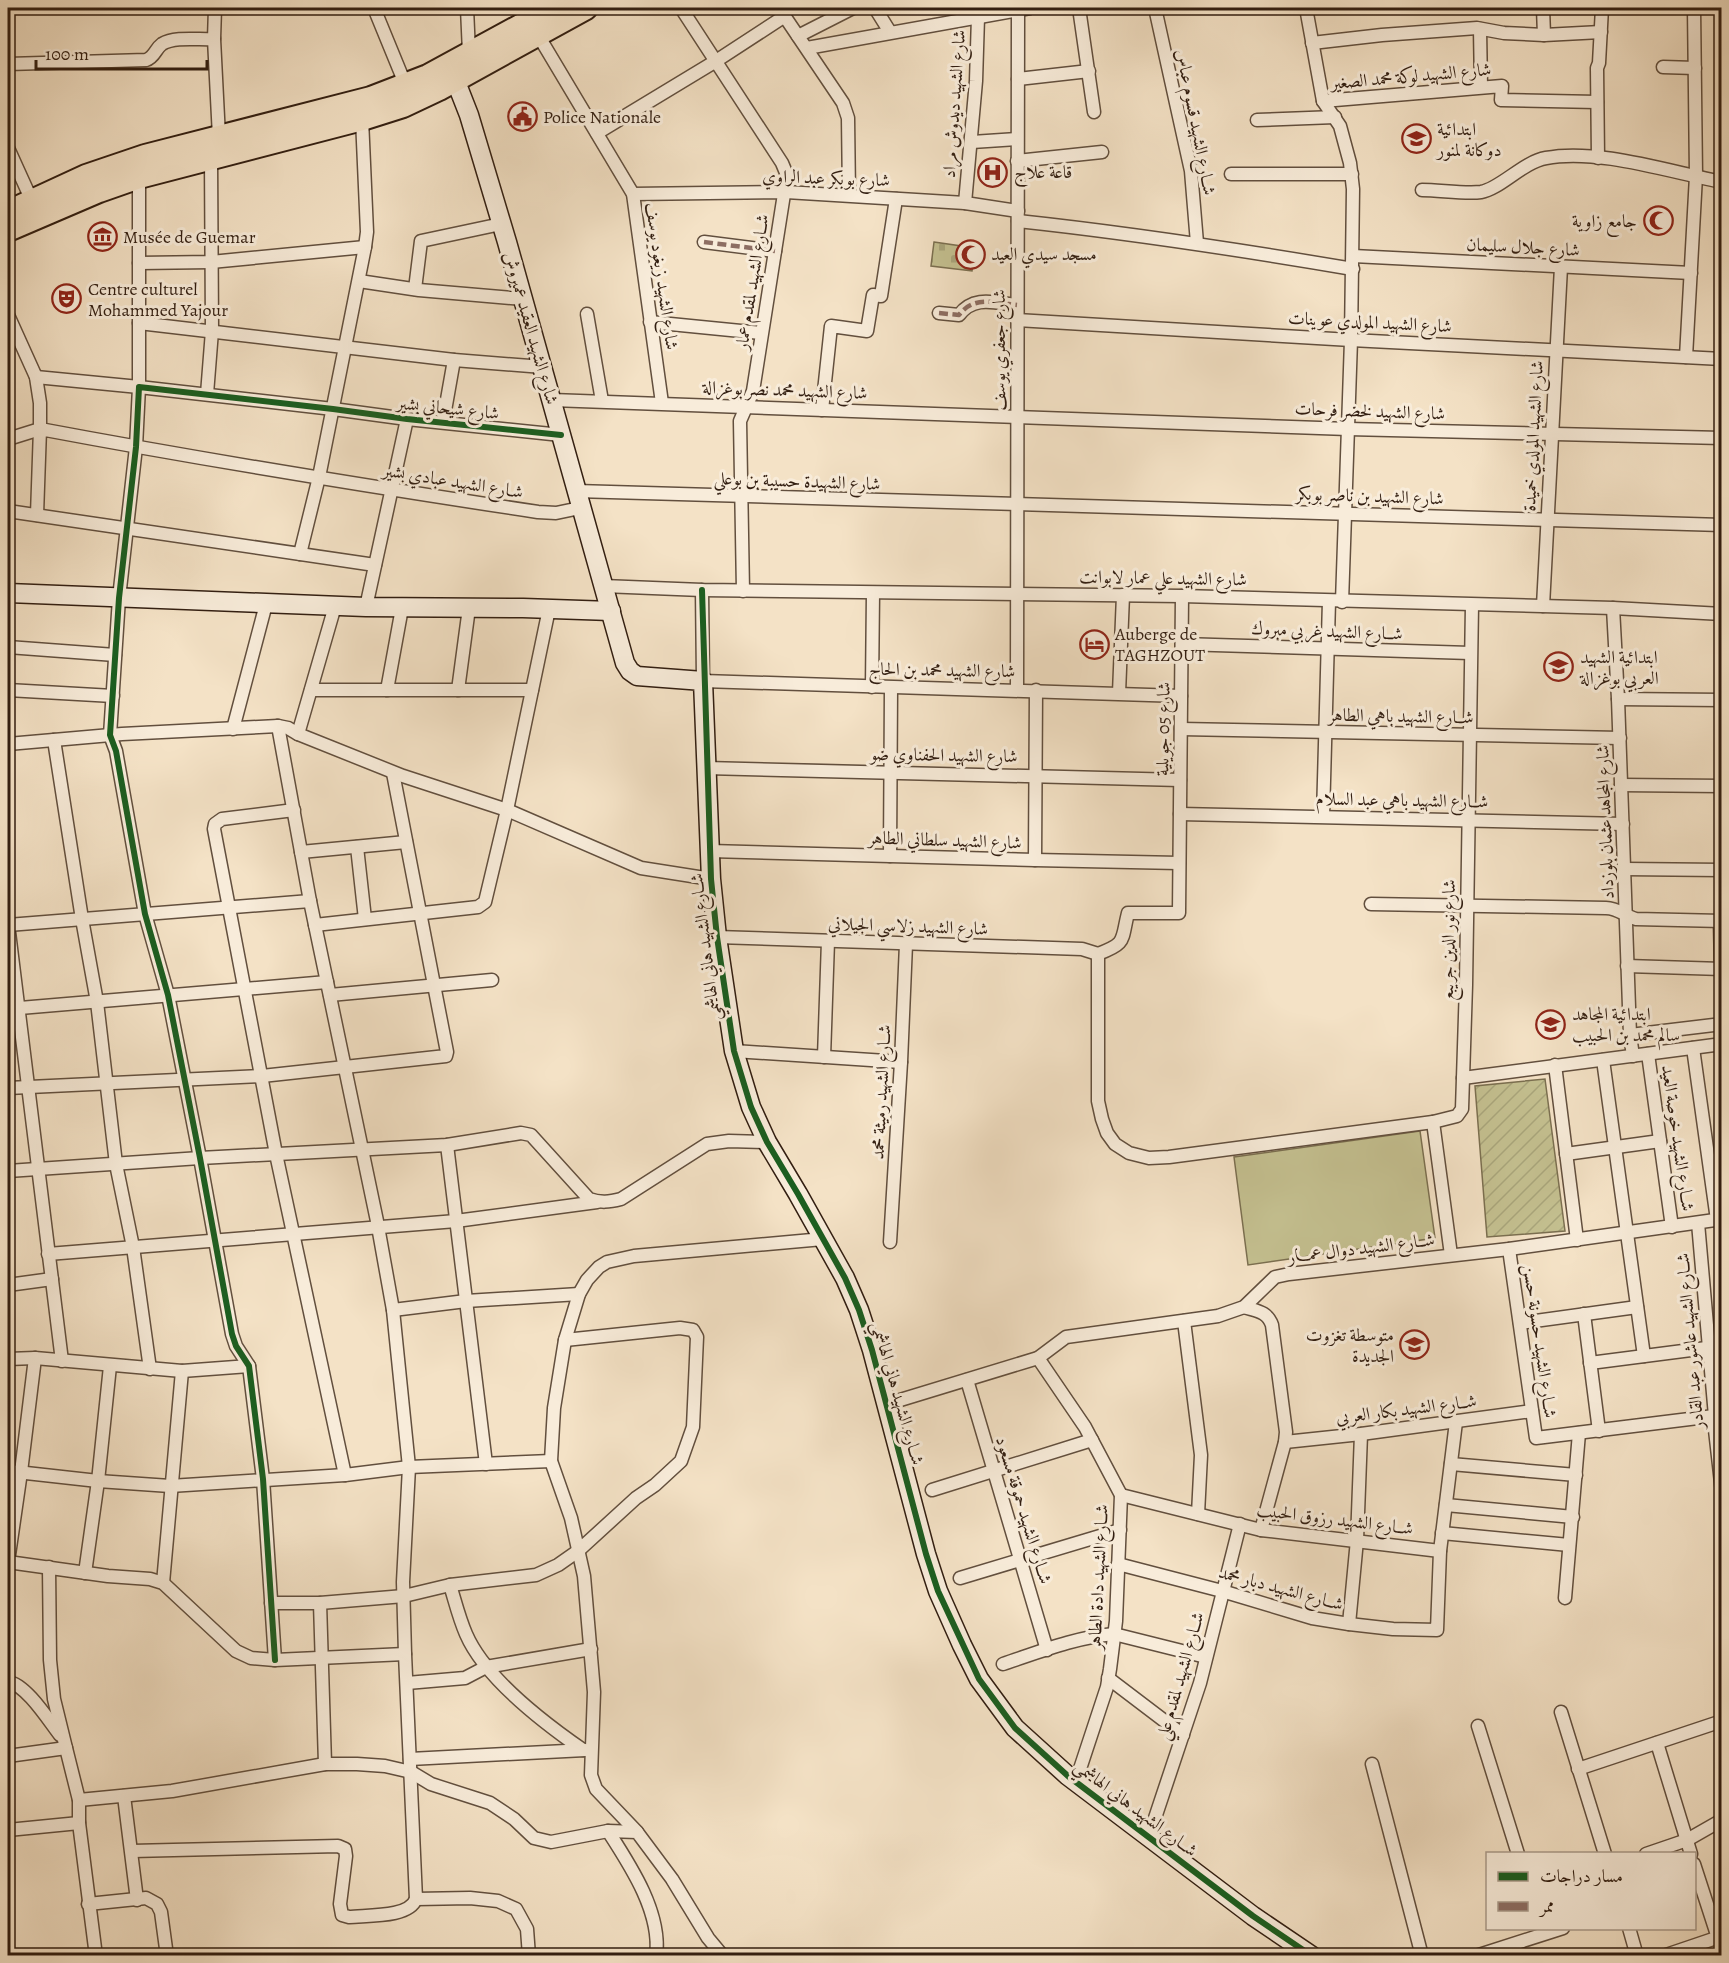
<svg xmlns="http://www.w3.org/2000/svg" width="1729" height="1963" font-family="Alegreya,Amiri,serif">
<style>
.cemetery{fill:url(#cemetery-stones);stroke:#7b6f50;stroke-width:1.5}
.park{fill:#c4c090;stroke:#7b6f50;stroke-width:1.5}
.garden{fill:url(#garden-furrows);stroke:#7b6f50;stroke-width:1.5}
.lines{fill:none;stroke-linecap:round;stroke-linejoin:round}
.street-casing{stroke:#624f3e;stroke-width:15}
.secondary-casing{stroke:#321e11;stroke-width:21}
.highway-casing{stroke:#321e11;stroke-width:26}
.street{stroke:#f8ecda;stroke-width:12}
.secondary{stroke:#f8ecda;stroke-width:18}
.highway{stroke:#f4e2c6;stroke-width:22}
.quiet{stroke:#8d6e63;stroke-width:4.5;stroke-dasharray:9 4.5;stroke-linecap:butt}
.cycleway-casing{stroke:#f8ecda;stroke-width:10}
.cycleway{stroke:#1b5e20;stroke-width:6}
.labels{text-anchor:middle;stroke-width:6;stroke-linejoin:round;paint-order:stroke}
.street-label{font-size:18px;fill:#321e11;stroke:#f8ecda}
.poi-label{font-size:18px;fill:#321e11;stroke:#f8ecda;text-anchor:start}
</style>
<defs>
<pattern id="cemetery-stones" width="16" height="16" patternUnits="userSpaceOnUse" patternTransform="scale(1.5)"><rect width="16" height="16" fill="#c4c090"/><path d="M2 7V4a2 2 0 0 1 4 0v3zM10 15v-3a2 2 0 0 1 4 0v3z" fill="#a9a57b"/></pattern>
<pattern id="garden-furrows" width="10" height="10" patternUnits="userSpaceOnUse" patternTransform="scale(1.5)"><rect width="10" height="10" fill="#c4c090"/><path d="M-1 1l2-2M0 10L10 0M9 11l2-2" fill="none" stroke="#a9a57b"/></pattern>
</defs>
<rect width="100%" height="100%" fill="#f4e2c6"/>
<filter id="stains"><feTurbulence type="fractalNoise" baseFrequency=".00333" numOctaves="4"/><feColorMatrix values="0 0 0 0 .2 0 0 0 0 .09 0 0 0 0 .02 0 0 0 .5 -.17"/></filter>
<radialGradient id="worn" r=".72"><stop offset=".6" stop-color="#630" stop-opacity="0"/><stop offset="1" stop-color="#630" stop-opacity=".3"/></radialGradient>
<path class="cemetery" d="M934,242L975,248L972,271L931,266Z"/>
<path class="park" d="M1420,1131L1435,1238L1248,1265L1234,1157Z"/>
<path class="garden" d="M1545,1079L1565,1231L1487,1237L1475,1086Z"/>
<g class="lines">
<defs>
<g id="street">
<path d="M215,8L214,39L219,137"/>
<path d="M374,8L406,86"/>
<path d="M467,8L469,53"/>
<path d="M681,8L782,163L787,175L753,391L740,421L743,591"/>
<path d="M779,8L843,103L848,118L849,195"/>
<path d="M875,8L890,32"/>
<path d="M1079,8L1094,112"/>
<path d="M1155,8L1191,171L1197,243"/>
<path d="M1306,8L1323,101L1340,126L1350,163L1353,189L1351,340L1342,602"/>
<path d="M1543,8L1544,35"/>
<path d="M1480,29L1481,87"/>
<path d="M538,35L633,194L662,403"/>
<path d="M798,36L853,8"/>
<path d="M1312,43L1382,35L1477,28L1504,33L1544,35L1601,32"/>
<path d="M807,48L1030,8"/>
<path d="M8,64L146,60C155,57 155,49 162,44C175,36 199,40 214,39"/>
<path d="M1663,67L1695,68"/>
<path d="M1018,79L1089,71"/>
<path d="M1323,101L1502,86L1501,100L1597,102"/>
<path d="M1257,120L1335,117"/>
<path d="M597,133L716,61L785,16"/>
<path d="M972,142L1017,139"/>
<path d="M8,148L32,201"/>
<path d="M1598,158L1597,68L1599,63L1602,8"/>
<path d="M1017,161L1102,152"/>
<path d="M1231,174H1352"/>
<path d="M1422,190C1439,190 1465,194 1481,192C1500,189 1523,162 1546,158C1597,148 1670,172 1722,182"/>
<path d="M633,194L786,192L965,203L1018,211"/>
<path d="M965,203L976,81L978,17L974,8"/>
<path d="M1018,221C1130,233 1241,250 1353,269"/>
<path d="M704,242L775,251"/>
<path d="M1353,256L1691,273"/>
<path d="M139,263L211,262L365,247"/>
<path d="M359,281L419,290L523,299"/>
<path d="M415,289L421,241L501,224"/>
<path d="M939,313L959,315C974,295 995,303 1017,305"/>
<path d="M587,314L602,401"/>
<path d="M8,315L36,377L40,403V429L8,439"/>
<path d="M1017,320L1351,340L1722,359"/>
<path d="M650,322L761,333"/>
<path d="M139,323L454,360L543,367"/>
<path d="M1686,357L1696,176L1694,8"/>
<path d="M36,377L139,387V177"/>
<path d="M207,394L212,331L211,158"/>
<path d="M552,400L1348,429L1722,438"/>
<path d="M822,410L831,326L867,331L873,295L881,296L896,199"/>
<path d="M443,422L454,360"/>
<path d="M576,491C958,504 1340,512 1722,525"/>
<path d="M8,511L375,565"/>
<path d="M37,515L40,429C205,460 372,487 538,512L556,513L580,508"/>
<path d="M300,554L319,477L365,247L367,232L362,119"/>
<path d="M603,586L702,590L1182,596L1613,608L1722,614"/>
<path d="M702,590L703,681L1181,696"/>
<path d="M1543,606L1561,267"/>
<path d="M366,607L407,419"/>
<path d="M1613,608L1618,699L1630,1035L1633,1056"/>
<path d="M1182,644L1470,653"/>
<path d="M8,647L115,655"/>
<path d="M872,687L873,593"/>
<path d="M8,690L113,696"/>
<path d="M311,690H532"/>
<path d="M387,690L402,608"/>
<path d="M458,690L469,608"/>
<path d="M1017,690L1018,10"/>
<path d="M1119,693L1123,595"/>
<path d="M1618,699L1722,700"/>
<path d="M278,726L310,901L377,1221L393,1310L409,1467L403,1582L405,1654L416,1899L470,1898L498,1901L516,1909L527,1929L529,1956"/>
<path d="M233,729L266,604"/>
<path d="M1181,729L1620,738"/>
<path d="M298,734L335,606"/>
<path d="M54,740L82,919L97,1002L116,1164L133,1247L150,1369"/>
<path d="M8,744L122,734L278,726L288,728L298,734L403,776L507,810L641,868L711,879"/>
<path d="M706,768L1180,780"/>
<path d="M1621,785L1722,786"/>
<path d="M294,810L222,819L215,824L214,829L276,1154L345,1475"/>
<path d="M1180,814L1623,824"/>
<path d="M1323,816L1329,601"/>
<path d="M357,847L365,919"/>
<path d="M710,851L1035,860L1179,863"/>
<path d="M301,852L406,842"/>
<path d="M890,856L891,688"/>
<path d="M1035,860L1036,690"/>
<path d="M1625,869L1722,870"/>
<path d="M1371,904L1606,908C1618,908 1625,916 1636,919L1722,921"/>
<path d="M1720,921L1721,969"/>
<path d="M8,924L62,1361"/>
<path d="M8,925L310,901"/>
<path d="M315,925L478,907L485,902L507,810L549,609"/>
<path d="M717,937L1082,949L1098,954"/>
<path d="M1098,954V1101L1102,1119L1107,1133L1115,1144L1129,1153L1149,1158L1169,1157L1433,1122"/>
<path d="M1098,954C1127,943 1121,941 1128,913H1179L1182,596"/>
<path d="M1627,966L1722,969"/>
<path d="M330,995L492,980"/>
<path d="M8,1009L327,982"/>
<path d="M1630,1035L1722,1024"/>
<path d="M1693,1048L1717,1220"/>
<path d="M734,1051L901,1062"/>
<path d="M1648,1054L1672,1227"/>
<path d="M824,1057L828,941"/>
<path d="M1603,1060L1644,1356"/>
<path d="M1555,1065L1577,1240"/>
<path d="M1463,1078L1722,1044"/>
<path d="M8,1088L262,1076L446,1056L447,1052L393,773"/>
<path d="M447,1145L486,1464"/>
<path d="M1566,1154L1660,1141"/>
<path d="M8,1171L200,1158L447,1145L521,1133L531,1135L589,1199C601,1203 609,1202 621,1199L707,1144L729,1141L767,1142"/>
<path d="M1698,1223L1715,1416V1430L1722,1492"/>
<path d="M890,1242L901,1062L906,944"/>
<path d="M1509,1249L1536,1438L1722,1415"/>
<path d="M48,1254L456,1221L597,1202"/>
<path d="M1451,1255L1433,1122L1457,1116L1462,1109L1466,985L1472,605"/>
<path d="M8,1285L52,1279"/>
<path d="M1244,1307C1256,1311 1267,1311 1272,1325L1286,1432L1285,1442L1261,1530"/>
<path d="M393,1310L466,1301L579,1294"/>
<path d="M1584,1314L1599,1431"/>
<path d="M1184,1321L1201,1455L1198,1514"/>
<path d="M1520,1323L1637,1307"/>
<path d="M1038,1358L1085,1427L1121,1495L1116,1621L1110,1669L1107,1687L1076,1781"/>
<path d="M8,1359L35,1358L182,1371L249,1366"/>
<path d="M1590,1363L1722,1346"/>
<path d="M967,1380L1047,1650"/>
<path d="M887,1404L1038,1358L1066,1337L1218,1316L1244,1307L1275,1277L1289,1274L1509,1249L1722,1219"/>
<path d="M1285,1442L1361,1434L1532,1411"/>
<path d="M1451,1464L1576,1475"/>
<path d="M8,1471L98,1481L170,1486L345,1475L409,1467L551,1461"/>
<path d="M932,1490L1092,1440"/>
<path d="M1121,1495L1261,1530L1440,1551"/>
<path d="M1446,1505L1573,1517"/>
<path d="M1442,1533L1569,1545"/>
<path d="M8,1562L108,1576L150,1579L163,1583L236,1651L251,1658L275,1660L405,1654"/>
<path d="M8,1562L21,1472L35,1358"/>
<path d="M1118,1564L1222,1591L1312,1618L1349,1624L1393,1629L1437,1630L1440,1551L1456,1422"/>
<path d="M49,1567L50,1660L54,1699L66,1748"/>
<path d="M85,1573L98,1481L110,1366"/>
<path d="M960,1578L1120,1530"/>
<path d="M163,1583L182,1371"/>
<path d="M450,1585C455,1601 459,1618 466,1634C485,1678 544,1723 583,1750"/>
<path d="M1565,1598L1579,1433"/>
<path d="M271,1603H320L404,1596L450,1585L536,1575L558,1565L578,1551L636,1498L655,1485L681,1461L693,1427L697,1337L693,1330L680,1328L565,1340"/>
<path d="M320,1603L325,1764"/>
<path d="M1349,1624L1357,1540L1361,1434"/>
<path d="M275,1660L263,1479L249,1366L236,1346L232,1334L200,1158L168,995L145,914L116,751L110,735L119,598L136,447L139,387L333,409L407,419L561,435"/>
<path d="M1003,1664C1039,1652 1076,1637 1114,1634L1206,1657"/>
<path d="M1108,1678L1183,1735"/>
<path d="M8,1682C26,1684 49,1721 60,1735"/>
<path d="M407,1683L465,1678L486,1667L591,1649"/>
<path d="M1561,1712L1605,1854"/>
<path d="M1478,1726L1518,1854"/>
<path d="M1657,1743L1691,1854"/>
<path d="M8,1756L66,1748L79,1800V1823L96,1956"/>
<path d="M410,1759L585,1750"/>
<path d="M1372,1764L1422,1956"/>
<path d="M1578,1769L1722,1721"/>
<path d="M124,1796L137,1900"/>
<path d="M79,1800L172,1791L325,1764H357L385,1766L411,1772L431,1784L490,1803L514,1819L534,1838L551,1842L608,1831L637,1832L672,1879L708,1938L723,1956"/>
<path d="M8,1830L79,1823"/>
<path d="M608,1831C630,1865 662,1913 656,1956"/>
<path d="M637,1832L596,1789L591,1775L594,1692L584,1576L571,1518L551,1461L554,1408L565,1340L579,1294L587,1280L599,1267L607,1262L634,1256L823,1239"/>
<path d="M1149,1836L1200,1683L1240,1524"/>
<path d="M132,1851L338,1846L345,1849L346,1856L340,1904L342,1915L349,1917C367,1915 409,1918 416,1899"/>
<path d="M1646,1854L1687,1840L1722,1820"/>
<path d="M1694,1864L1718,1938"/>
<path d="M88,1904L146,1898L157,1904L161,1912L167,1956"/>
<path d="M1629,1928L1637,1956"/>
<path d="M8,1949L10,1956"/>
<path d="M1476,1956L1563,1928"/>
<path d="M1663,1956L1722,1936"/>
</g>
<g id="secondary">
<path d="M451,69L469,115L507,242L625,663L630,671L637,676L703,681L711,879L717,937L734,1051L751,1107L767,1142L798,1194L845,1278L859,1310L872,1350L926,1554L938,1591L962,1645L979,1679L1015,1728L1068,1776L1253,1916L1312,1956"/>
<path d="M8,593L366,607L523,608L611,611"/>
</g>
<g id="highway">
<path d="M8,212L86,176L145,156L371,98L428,76L553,8"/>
<path d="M8,230L99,191L139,177L362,119L403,106L439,89L586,8"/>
</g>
</defs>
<use href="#street" class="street-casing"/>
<use href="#secondary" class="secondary-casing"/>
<use href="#highway" class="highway-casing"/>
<use href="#street" class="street"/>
<use href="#secondary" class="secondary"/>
<use href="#highway" class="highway"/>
<g class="quiet">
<path d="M704,242L775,251"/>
<path d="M939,313L959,315C974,295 995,303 1017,305"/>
</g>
<defs>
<g id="cycleway">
<path d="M702,590L711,879L717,937L734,1051L751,1107L767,1142L798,1194L845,1278L859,1310L872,1350L926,1554L938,1591L979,1679L1015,1728L1068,1776L1253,1916L1312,1956"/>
<path d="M275,1660L263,1479L249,1366L236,1346L232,1334L200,1158L168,995L145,914L116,751L110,735L119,598L136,447L139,387L333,409L407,419L561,435"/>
</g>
</defs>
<use href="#cycleway" class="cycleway-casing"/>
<use href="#cycleway" class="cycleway"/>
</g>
<defs>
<symbol id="civic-ring" viewBox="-11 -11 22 22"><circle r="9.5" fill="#f8ecda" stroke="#8f2418" stroke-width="1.5"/><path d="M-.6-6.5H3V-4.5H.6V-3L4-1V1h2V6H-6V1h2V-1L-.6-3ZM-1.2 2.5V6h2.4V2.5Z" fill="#8f2418"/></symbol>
<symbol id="school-ring" viewBox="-11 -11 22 22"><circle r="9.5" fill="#f8ecda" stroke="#8f2418" stroke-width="1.5"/><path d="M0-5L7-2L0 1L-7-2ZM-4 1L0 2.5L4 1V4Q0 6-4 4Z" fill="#8f2418"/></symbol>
<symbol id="hospital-ring" viewBox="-11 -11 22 22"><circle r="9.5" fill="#f8ecda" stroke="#8f2418" stroke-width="1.5"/><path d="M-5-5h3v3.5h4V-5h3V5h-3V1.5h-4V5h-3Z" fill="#8f2418"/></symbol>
<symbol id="mosque-ring" viewBox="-11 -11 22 22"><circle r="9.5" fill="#f8ecda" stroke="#8f2418" stroke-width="1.5"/><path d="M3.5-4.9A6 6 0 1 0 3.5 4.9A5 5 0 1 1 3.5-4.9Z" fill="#8f2418"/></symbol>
<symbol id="museum-ring" viewBox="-11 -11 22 22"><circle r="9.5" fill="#f8ecda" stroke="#8f2418" stroke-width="1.5"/><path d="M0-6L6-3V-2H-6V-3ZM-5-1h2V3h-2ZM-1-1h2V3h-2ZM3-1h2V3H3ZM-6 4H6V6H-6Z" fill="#8f2418"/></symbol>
<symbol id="theatre-ring" viewBox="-11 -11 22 22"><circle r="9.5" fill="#f8ecda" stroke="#8f2418" stroke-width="1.5"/><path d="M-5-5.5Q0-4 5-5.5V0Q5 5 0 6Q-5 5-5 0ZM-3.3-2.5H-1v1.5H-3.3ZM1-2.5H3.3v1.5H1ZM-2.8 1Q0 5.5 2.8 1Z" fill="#8f2418"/></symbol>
<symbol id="hotel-ring" viewBox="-11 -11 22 22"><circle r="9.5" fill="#f8ecda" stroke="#8f2418" stroke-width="1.5"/><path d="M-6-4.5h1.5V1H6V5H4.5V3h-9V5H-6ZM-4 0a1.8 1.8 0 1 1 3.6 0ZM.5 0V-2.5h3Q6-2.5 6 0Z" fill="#8f2418"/></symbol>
</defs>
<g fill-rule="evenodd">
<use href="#civic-ring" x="506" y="100" width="33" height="33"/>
<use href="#school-ring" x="1400" y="122" width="33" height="33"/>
<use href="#hospital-ring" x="976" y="156" width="33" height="33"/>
<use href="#mosque-ring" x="1642" y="204" width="33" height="33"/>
<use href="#museum-ring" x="86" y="220" width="33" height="33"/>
<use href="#mosque-ring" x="954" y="238" width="33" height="33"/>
<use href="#theatre-ring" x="50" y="282" width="33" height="33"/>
<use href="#hotel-ring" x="1078" y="628" width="33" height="33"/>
<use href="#school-ring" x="1542" y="650" width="33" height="33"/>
<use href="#school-ring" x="1534" y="1008" width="33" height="33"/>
<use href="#school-ring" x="1398" y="1328" width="33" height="33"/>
</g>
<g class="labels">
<g class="street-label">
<text transform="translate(1411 76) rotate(-5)" y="6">شارع الشهيد لوكة محمد الصغير</text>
<text transform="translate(954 104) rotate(-86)" y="6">شارع الشهيد ديدوش مراد</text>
<text transform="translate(1196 122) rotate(79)" y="6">شــارع الشهيد قسوم عباس</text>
<text transform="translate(826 178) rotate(2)" y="6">شارع بوبكر عبد الراوي</text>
<text transform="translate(1523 247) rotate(3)" y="6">شارع جلال سليمان</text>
<text transform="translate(662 276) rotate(82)" y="6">شارع الشهيد زيغود يوسف</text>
<text transform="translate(752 282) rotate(-81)" y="6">شــارع الشهيد لمقدم عمار</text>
<text transform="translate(1370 322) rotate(3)" y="6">شارع الشهيد المولدي عوينات</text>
<text transform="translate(531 328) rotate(74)" y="6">شارع الشهيد العقيد عميروش</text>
<text transform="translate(999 350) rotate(-90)" y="6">شارع جعفري يوسف</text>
<text transform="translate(785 390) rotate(2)" y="6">شارع الشهيد محمد نصر بوغزالة</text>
<text transform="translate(448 408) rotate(6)" y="6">شارع شيحاني بشير</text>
<text transform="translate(1370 411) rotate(2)" y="6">شارع الشهيد لخضر فرحات</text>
<text transform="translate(1533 436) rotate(-87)" y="6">شارع الشهيد المولدي خميدة</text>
<text transform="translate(453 481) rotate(9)" y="6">شـارع الشهيد عبادي بشير</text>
<text transform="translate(797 481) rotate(2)" y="6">شارع الشهيدة حسيبة بن بوعلي</text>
<text transform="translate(1370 496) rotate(2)" y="6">شارع الشهيد بن ناصر بوبكر</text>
<text transform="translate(1163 578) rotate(1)" y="6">شارع الشهيد علي عمار لابوانت</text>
<text transform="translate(1327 631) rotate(2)" y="6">شــارع الشهيد غربي مبروك</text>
<text transform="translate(942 670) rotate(1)" y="6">شارع الشهيد محمد بن الحاج</text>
<text transform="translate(1401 716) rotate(1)" y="6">شــارع الشهيد باهي الطاهر</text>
<text transform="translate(1163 729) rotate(-89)" y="6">شارع 05 جويلية</text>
<text transform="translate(944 755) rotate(1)" y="6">شارع الشهيد الحفناوي ضو</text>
<text transform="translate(1402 800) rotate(1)" y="6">شــارع الشهيد باهي عبد السلام</text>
<text transform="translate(1605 822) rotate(-92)" y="6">شارع المجاهد عثمان بلوزداد</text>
<text transform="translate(945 840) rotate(2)" y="6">شارع الشهيد سلطاني الطاهر</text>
<text transform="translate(908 926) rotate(2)" y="6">شارع الشهيد زلاسي الجيلاني</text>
<text transform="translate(1448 940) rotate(-89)" y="6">شارع نور الدين جريبع</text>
<text transform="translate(705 947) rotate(-97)" y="6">شــارع الشهيد هاني الهاشمي</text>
<text transform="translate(881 1092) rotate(-87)" y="6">شــارع الشهيد رميثة محمد</text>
<text transform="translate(1678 1138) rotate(82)" y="6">شــارع الشهيد خوصة العيد</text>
<text transform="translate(1361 1248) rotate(-7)" y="6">شــارع الشهيد دوال عمـــار</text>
<text transform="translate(1540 1341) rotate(82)" y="6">شــارع الشهيد حسونة حسن</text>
<text transform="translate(1690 1341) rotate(-95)" y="6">شــارع الشهيد عاشور عبد القادر</text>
<text transform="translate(898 1393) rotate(74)" y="6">شــارع الشهيد هاني الهاشمي</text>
<text transform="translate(1406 1409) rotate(-7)" y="6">شــارع الشهيد بكار العربي</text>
<text transform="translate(1024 1510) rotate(73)" y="6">شــارع الشهيد حموقة مسعود</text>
<text transform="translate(1335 1519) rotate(7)" y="6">شــارع الشهيد رزوق الحبيب</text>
<text transform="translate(1098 1577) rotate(-87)" y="6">شــارع الشهيد دادة الطاهر</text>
<text transform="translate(1281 1588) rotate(15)" y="6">شــارع الشهيد دبار محمد</text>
<text transform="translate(1180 1676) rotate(-74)" y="6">شــارع الشهيد لمقدم علي</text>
<text transform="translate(1136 1808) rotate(37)" y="6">شــارع الشهيد هاني الهاشمي</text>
</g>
<g class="poi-label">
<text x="543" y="123">Police Nationale</text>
<text x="1437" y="135">ابتدائية<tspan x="1437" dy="21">دوكانة لمنور</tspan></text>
<text x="1014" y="178">قاعة علاج</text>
<text x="1637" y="227" text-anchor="end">جامع زاوية</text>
<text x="123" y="243">Musée de Guemar</text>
<text x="991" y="260">مسجد سيدي العيد</text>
<text x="88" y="295">Centre culturel<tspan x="88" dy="21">Mohammed Yajour</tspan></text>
<text x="1115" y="640">Auberge de<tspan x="1115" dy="21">TAGHZOUT</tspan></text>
<text x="1580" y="663">ابتدائية الشهيد<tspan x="1580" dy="21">العربي بوغزالة</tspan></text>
<text x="1572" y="1020">ابتدائية المجاهد<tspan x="1572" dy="21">سالم محمد بن الحبيب</tspan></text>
<text x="1394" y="1341" text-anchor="end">متوسطة تغزوت<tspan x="1394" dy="21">الجديدة</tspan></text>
</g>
</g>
<rect width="1729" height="1963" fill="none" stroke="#f4e2c6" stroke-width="30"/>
<rect x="9" y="9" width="1711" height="1945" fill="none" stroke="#321e11" stroke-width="3"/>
<rect x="15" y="15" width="1699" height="1933" fill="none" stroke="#321e11" stroke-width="1.5"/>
<rect x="1486" y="1852" width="210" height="78" fill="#f8ecda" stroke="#a99a8a" stroke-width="1.5"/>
<rect x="1498" y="1872" width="30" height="9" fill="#1b5e20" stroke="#a99a8a" stroke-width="1.5"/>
<text x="1540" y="1882" font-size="18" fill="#321e11">مسار دراجات</text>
<rect x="1498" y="1902" width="30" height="9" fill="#8d6e63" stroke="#a99a8a" stroke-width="1.5"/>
<text x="1540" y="1912" font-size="18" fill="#321e11">ممر</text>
<path d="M36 60v9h171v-9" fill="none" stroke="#321e11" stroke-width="3"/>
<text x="45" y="60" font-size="18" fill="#321e11" stroke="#f8ecda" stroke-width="4.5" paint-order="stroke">100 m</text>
<rect width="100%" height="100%" filter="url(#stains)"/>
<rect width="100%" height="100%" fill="url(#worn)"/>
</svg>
